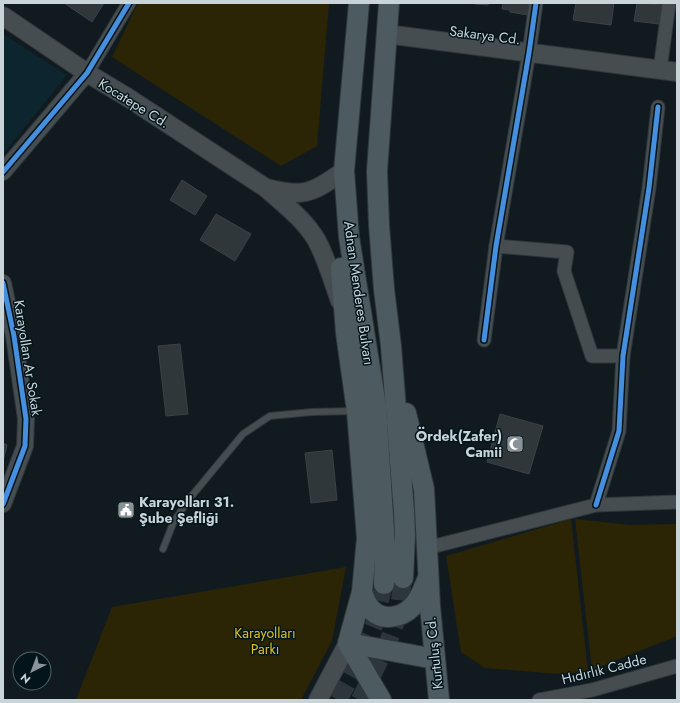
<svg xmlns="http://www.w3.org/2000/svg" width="680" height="703" font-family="Jost,sans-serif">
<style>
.built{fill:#0c252f}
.green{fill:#2b2506}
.building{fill:#2f373b;stroke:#3a4245}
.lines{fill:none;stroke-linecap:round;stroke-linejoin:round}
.secondary-tunnel{stroke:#2d373b;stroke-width:18;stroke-dasharray:18 9;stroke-linecap:butt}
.service-casing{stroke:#30373b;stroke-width:8}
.minor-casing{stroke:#30373b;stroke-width:15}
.tertiary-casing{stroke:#30373b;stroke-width:18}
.secondary-casing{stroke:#30373b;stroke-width:20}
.primary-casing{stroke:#30373b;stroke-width:22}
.service{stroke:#464d50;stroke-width:6}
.minor{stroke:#464d50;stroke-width:13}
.tertiary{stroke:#464d50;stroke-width:16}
.secondary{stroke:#464d50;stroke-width:18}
.primary{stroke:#4d5b60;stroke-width:20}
.cycleway-casing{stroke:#03151b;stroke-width:8}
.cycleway{stroke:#468fdf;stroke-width:5}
.labels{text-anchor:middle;stroke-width:3;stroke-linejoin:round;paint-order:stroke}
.street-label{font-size:14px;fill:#c9d4d9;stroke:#03151b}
.poi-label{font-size:14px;font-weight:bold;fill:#c9d4d9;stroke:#03151b;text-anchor:end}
.park-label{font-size:14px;fill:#ddc023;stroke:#03151b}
</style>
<rect width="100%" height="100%" fill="#111b1f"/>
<path class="built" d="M3,34L67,75L3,154Z"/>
<g class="green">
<path d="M138,3H329L317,146L281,166L112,57Z"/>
<path d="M571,519L588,672L559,674L485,668L461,652L446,556Z"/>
<path d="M575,519L630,525L677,524V636L592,670Z"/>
<path d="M346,567L332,641L301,700H76L112,607Z"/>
</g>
<g class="building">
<path d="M64,3H104L92,22Z"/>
<path d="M475,3H488V5L475,4Z"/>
<path d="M503,3H530L528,15L510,12V10L502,9Z"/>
<path d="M576,3H614L611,25L573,20Z"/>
<path d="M637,3L662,5L659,24L634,21Z"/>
<path d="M182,180L207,196L195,215L170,200Z"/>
<path d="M216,214L251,234L235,261L200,240Z"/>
<path d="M180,344L188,414L166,416L158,346Z"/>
<path d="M500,414L543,426L529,474L487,462Z"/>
<path d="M3,443L7,445L3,461Z"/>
<path d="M332,450L337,500L311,503L305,453Z"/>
</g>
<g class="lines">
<g class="secondary-tunnel">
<path d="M338,700L356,668L374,625L384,584"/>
<path d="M360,700L387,645L398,616L403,578"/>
</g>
<defs>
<path id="service" d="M163,549L174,521L190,498L243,434L270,416L312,412L354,411"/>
<g id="minor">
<path d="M660,70L669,3"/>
<path d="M87,73L129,3"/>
<path d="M496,246L567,252L564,271L592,356H623"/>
<path d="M484,340L496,246L529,53L536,3"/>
<path d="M596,505L619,431L623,356L649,188L658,107"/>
<path d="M427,548L596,505L677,502"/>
<path d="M539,700L592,690L677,666"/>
</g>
<g id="tertiary">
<path d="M3,172L87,73"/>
<path d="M3,283L14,336L26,419L25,446L3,504"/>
</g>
<g id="secondary">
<path d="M3,16L87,73L127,97L266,188"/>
<path d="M386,34L677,72"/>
<path d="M340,301C333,282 327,260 317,241C305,220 284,204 266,188C306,198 311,193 344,171"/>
<path d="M318,700L348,643"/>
</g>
<g id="primary">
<path d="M359,3L344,171L349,237L376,406L385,547L384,584"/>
<path d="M389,3L377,171L379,225L384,289L391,346L404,512L405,535L403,578"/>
<path d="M341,268L346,333L357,411L367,538L362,592L348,643L381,700"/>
<path d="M406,413L424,489L430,606L439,700"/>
<path d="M362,592C364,598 366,604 370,608C381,622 401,618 412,607C420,600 423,589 427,580"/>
<path d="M348,643L435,659"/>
</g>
</defs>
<use href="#service" class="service-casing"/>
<use href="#minor" class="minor-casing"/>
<use href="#tertiary" class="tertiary-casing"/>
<use href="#secondary" class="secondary-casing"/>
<use href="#primary" class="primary-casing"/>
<use href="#service" class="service"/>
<use href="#minor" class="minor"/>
<use href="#tertiary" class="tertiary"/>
<use href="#secondary" class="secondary"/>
<use href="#primary" class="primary"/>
<defs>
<g id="cycleway">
<path d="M3,172L87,73L129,3"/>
<path d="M3,283L14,336L26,419L25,446L3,504"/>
<path d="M484,340L496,246L529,53L536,3"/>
<path d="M596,505L619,431L623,356L649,188L658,107"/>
</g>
</defs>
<use href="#cycleway" class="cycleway-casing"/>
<use href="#cycleway" class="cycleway"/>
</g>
<defs>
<symbol id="mosque-square" viewBox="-11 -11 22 22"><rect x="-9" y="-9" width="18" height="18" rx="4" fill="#899398" stroke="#03151b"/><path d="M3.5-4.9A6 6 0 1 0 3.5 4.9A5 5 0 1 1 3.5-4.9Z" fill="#fff"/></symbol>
<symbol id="civic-square" viewBox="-11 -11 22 22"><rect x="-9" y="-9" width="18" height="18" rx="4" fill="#899398" stroke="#03151b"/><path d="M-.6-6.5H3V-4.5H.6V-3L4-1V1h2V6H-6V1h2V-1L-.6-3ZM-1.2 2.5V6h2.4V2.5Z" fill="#fff"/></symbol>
</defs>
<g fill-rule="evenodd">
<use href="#mosque-square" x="505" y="434" width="20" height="20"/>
<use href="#civic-square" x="116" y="500" width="20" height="20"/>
</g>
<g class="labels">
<g class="street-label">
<text transform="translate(485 35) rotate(7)" y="5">Sakarya Cd.</text>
<text transform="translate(134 103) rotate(32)" y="5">Kocatepe Cd.</text>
<text transform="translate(359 293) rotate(82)" y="5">Adnan Menderes Bulvarı</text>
<text transform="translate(28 358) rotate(81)" y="5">Karayollan Ar Sokak</text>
<text transform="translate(434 653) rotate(-96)" y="5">Kurtuluş Cd.</text>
<text transform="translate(604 669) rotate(-14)" y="5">Hıdırlık Cadde</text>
</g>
<g class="poi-label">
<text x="502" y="441">Ördek(Zafer)<tspan x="502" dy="16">Camii</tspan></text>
<text x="139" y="507" text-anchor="start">Karayolları 31.<tspan x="139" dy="16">Şube Şefliği</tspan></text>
</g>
<g class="park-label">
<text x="265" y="638">Karayolları<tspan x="265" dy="16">Parkı</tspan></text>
</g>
</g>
<rect width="680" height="703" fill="none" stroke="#c9d4d9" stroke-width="8"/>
<g transform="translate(32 671) rotate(222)"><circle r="19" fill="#03151b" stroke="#526167"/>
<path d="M0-3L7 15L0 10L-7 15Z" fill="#899398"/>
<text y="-6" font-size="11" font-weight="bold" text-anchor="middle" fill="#c9d4d9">N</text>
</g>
</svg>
